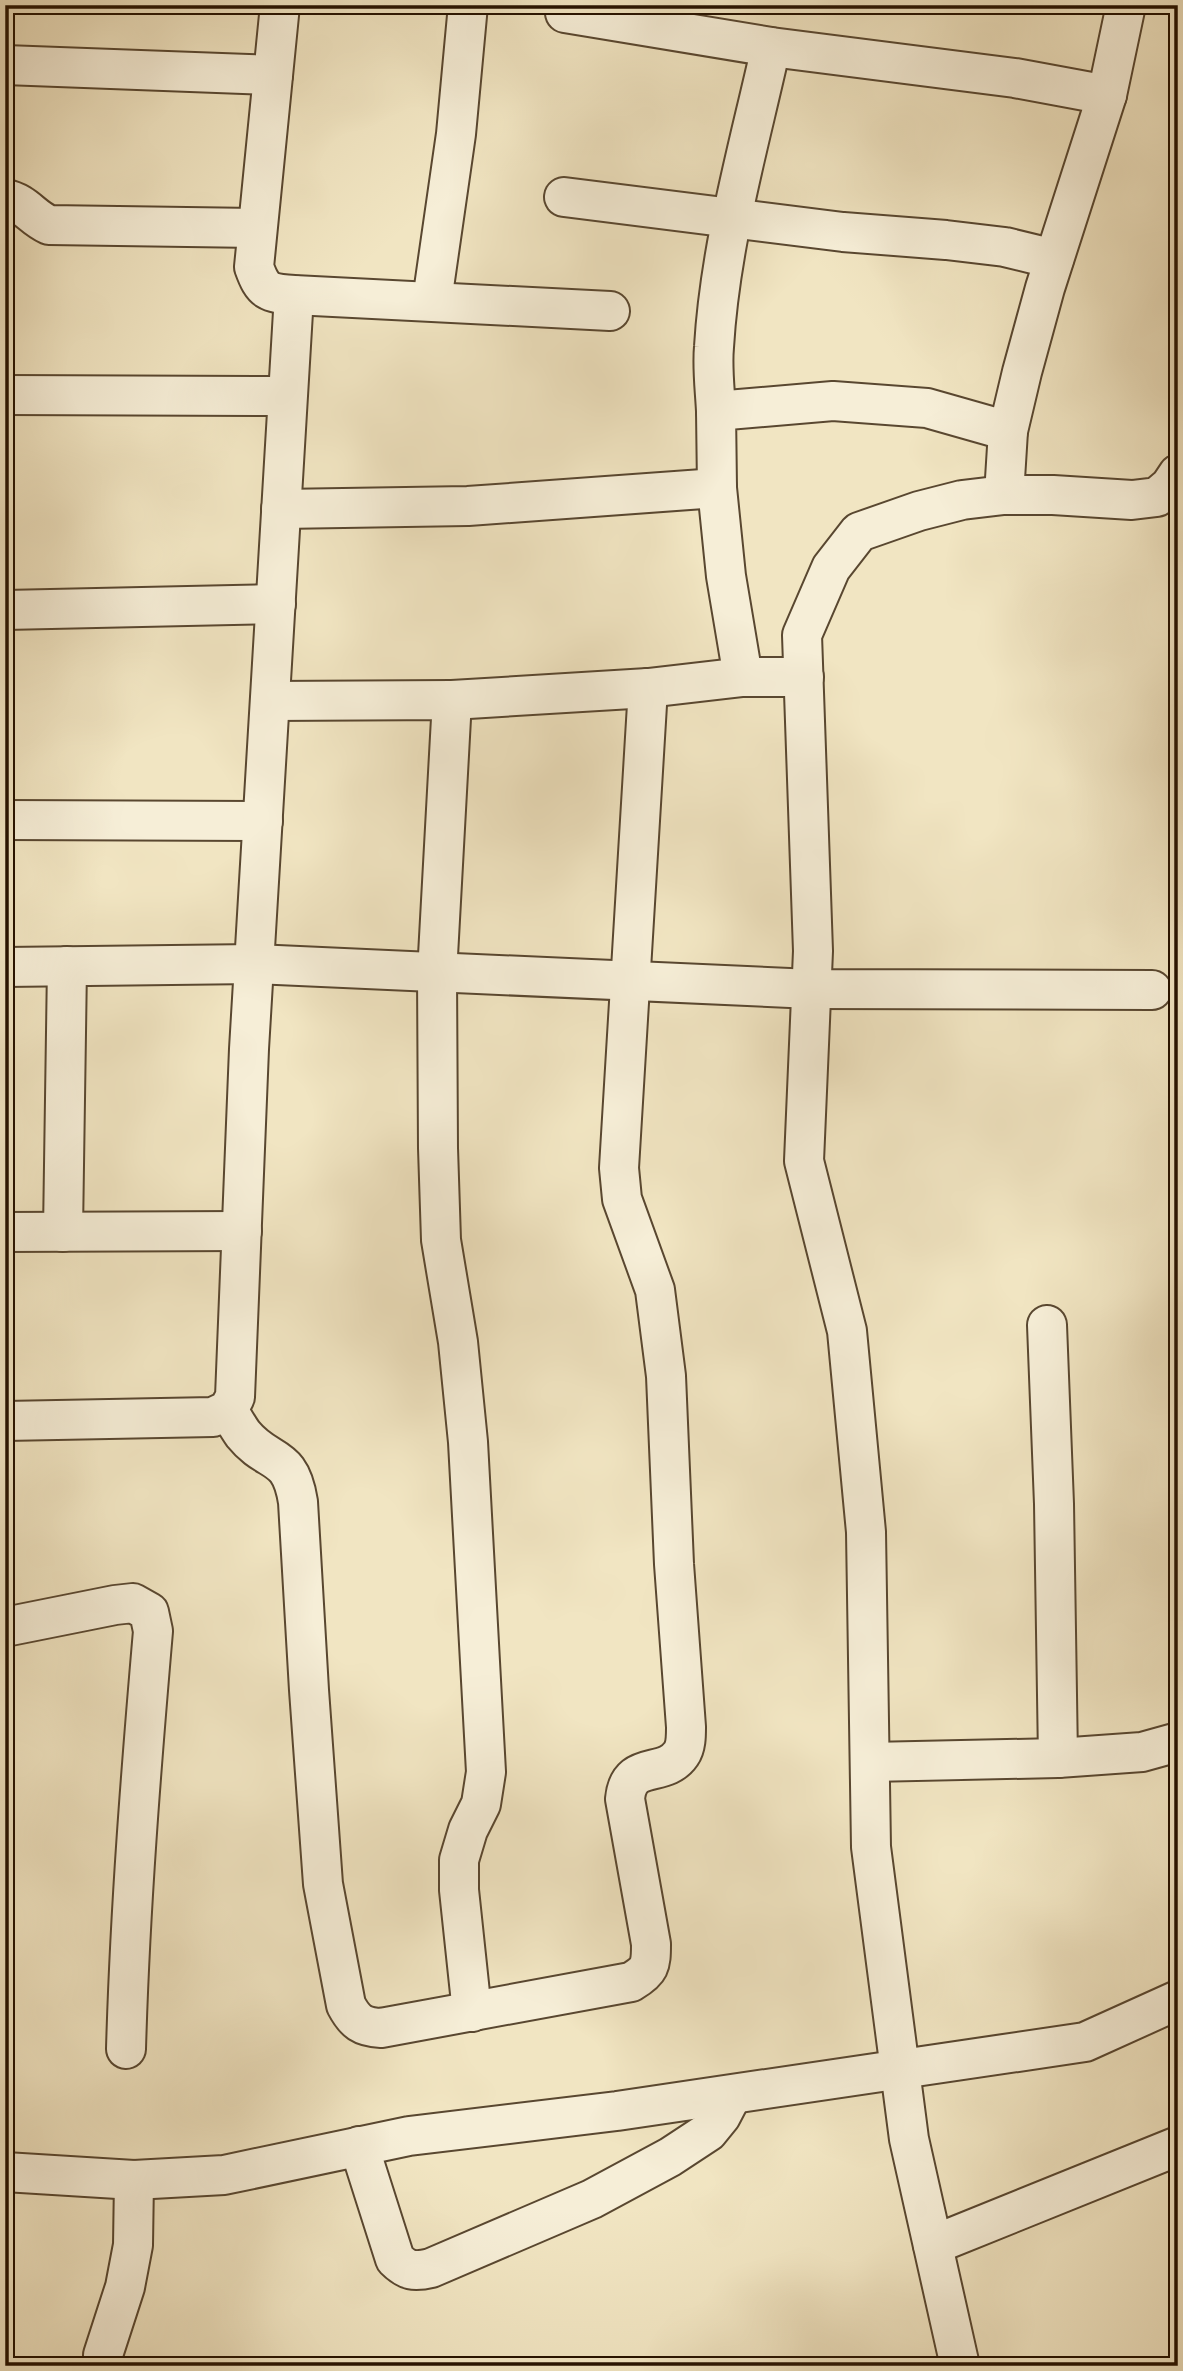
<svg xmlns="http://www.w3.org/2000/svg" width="1183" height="2371" font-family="Alegreya,serif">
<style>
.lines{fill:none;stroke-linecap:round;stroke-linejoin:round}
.street-casing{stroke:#594730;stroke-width:42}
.street{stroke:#f6eed7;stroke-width:38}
</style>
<rect width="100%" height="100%" fill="#f1e5c2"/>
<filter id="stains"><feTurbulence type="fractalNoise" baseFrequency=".00286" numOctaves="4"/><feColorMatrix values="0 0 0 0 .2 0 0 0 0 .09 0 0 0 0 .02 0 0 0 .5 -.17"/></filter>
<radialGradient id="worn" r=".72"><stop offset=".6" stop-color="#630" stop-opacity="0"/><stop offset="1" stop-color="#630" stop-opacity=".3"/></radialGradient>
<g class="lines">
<defs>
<g id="street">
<path d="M280,5L254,267C263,292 268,293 294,295L610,311"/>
<path d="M565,13L771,47L1015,78L1107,95"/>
<path d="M5,65L273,75"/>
<path d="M564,197L843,232L946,240L1005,247L1054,259"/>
<path d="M5,199C26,203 31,217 49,225L257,228"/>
<path d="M432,301L456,134L468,5"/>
<path d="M5,395L287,396"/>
<path d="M716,411C715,390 712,368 714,347C720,245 749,146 771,47"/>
<path d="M1004,495L1008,431L1022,372L1045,288L1107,95L1126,5"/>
<path d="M281,509L468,506L717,488"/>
<path d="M5,610L276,604"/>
<path d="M743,677L726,576L717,488L716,411L833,401L927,408L1008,431"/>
<path d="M452,700L648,688L743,677H804"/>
<path d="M270,701L452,700L437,974L438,1148L441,1240L458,1342L468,1442L486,1772L481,1804L468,1830L459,1860V1890L472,2012"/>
<path d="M5,820L263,821"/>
<path d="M5,967L255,964L812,989L1152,990"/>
<path d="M5,1232L242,1231"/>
<path d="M63,1232L67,966"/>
<path d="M1047,1325L1054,1504L1058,1758"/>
<path d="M228,1410C233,1418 238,1427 243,1434C269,1466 290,1451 298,1502L309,1690L323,1884L346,2005C355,2022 362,2027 381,2028L631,1982C650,1971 651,1966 651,1944L625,1799C629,1758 664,1779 681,1754C686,1747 686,1736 686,1727L674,1564L666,1376L655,1290L622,1199L619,1168L648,688"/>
<path d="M5,1421L213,1417L228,1410L235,1397L249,1049L294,295"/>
<path d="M5,1627L115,1605L133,1603L149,1612L153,1631C141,1770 130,1909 126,2049"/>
<path d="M870,1762L1058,1758L1142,1752L1178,1742"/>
<path d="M359,2146L395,2259C407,2271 414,2272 431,2268L592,2199L670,2157L708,2132L721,2116L732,2095"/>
<path d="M5,2172L134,2180L224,2175L409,2136L617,2111L1085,2042L1178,2000"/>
<path d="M933,2245L1178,2146"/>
<path d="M103,2366V2355L125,2287L133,2245L134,2180"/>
<path d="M960,2366L909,2139L871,1847L866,1532L847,1331L804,1161L813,951L802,635L831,568L859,532L919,511L962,500L1004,495H1053L1132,500L1157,497L1170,486L1178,474"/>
</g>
</defs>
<use href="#street" class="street-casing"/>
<use href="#street" class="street"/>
</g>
<rect width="1183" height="2371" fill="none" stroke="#f1e5c2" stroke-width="28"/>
<rect x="7" y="7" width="1169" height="2357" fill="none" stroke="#261200" stroke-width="3.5"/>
<rect x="14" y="14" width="1155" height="2343" fill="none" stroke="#261200" stroke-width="2"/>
<rect width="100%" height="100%" filter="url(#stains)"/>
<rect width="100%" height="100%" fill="url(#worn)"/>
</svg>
